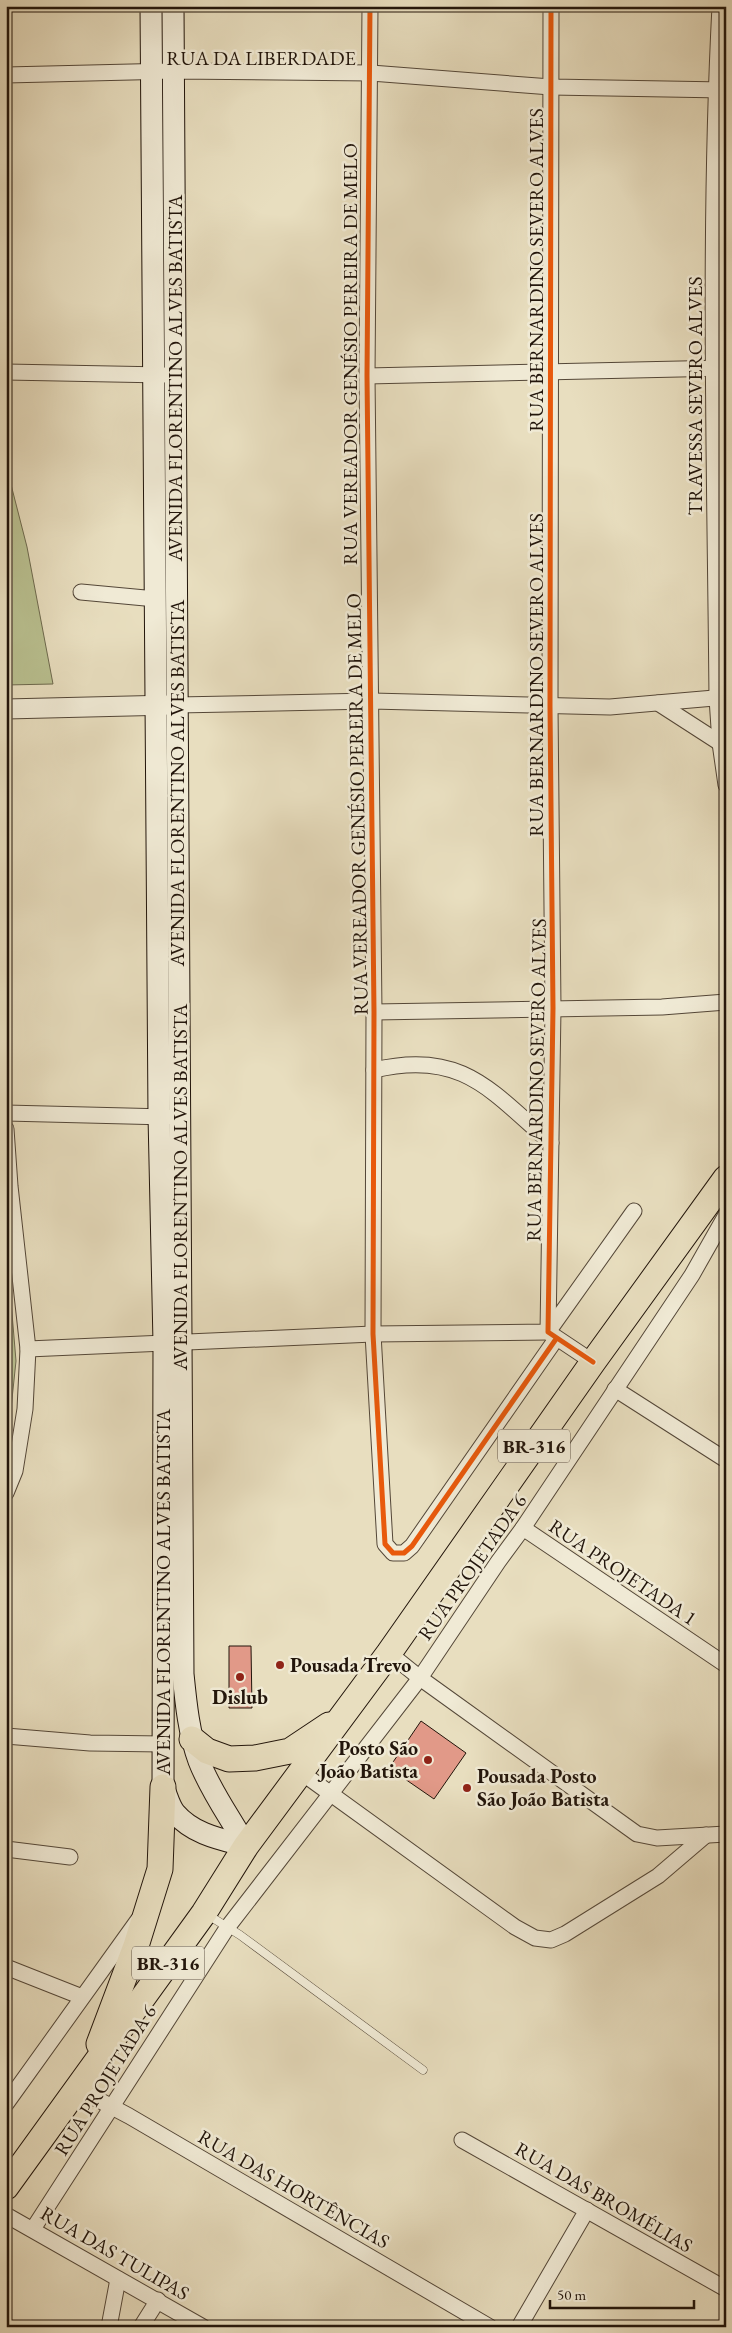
<svg xmlns="http://www.w3.org/2000/svg" width="732" height="2333" font-family="'EB Garamond',serif">
<style>
.green{fill:#b9c090;stroke:#6e6a4e}
.building{fill:#e19988;stroke:#22150b}
.lines{fill:none;stroke-linecap:round;stroke-linejoin:round}
.service-casing{stroke:#544738;stroke-width:9}
.minor-casing{stroke:#544738;stroke-width:17}
.tertiary-casing{stroke:#544738;stroke-width:21}
.secondary-casing{stroke:#22150b;stroke-width:23}
.trunk-casing{stroke:#22150b;stroke-width:27}
.service{stroke:#f0ead5;stroke-width:8}
.minor{stroke:#f0ead5;stroke-width:15}
.tertiary{stroke:#f0ead5;stroke-width:19}
.secondary{stroke:#f0ead5;stroke-width:21}
.trunk{stroke:#e8debf;stroke-width:25}
.cycleway-casing{stroke:#f0ead5;stroke-width:8}
.cycleway{stroke:#e8590c;stroke-width:5}
.poi-dot{fill:#8f2418;stroke:#f0ead5;stroke-width:2}
.labels{text-anchor:middle;stroke-width:5;stroke-linejoin:round;paint-order:stroke}
.shield{fill:#f0ead5;stroke:#605548;stroke-width:1}
.shield-label{font-size:19px;font-weight:bold;fill:#22150b}
.street-label{font-size:20px;fill:#22150b;stroke:#f0ead5}
.poi-label{font-size:20px;font-weight:bold;fill:#22150b;stroke:#f0ead5;text-anchor:start}
</style>
<rect width="100%" height="100%" fill="#e8debf"/>
<filter id="stains"><feTurbulence type="fractalNoise" baseFrequency=".004" numOctaves="4"/><feColorMatrix values="0 0 0 0 .2 0 0 0 0 .09 0 0 0 0 .02 0 0 0 .5 -.17"/></filter>
<radialGradient id="worn" r=".72"><stop offset=".6" stop-color="#630" stop-opacity="0"/><stop offset="1" stop-color="#630" stop-opacity=".3"/></radialGradient>
<g class="green">
<path d="M6,465L27,547L53,684L6,685Z"/>
<path d="M6,1242L16,1361L6,1456Z"/>
</g>
<g class="building">
<path d="M229,1646H251L252,1708H229Z"/>
<path d="M421,1721L466,1753L434,1799L389,1768Z"/>
</g>
<g class="lines">
<defs>
<path id="service" d="M208,1915L240,1935L423,2070"/>
<g id="minor">
<path d="M370,6L367,376L374,1012L373,1334L385,1544L393,1553H404L412,1546L556,1339"/>
<path d="M551,6L550,706L553,1008L548,1332L593,1362"/>
<path d="M720,6C708,236 715,468 717,698L720,743L726,785"/>
<path d="M6,75L173,71L371,73L551,87L724,90"/>
<path d="M6,372L164,375"/>
<path d="M367,376L726,368"/>
<path d="M81,592L156,599"/>
<path d="M658,703L720,743"/>
<path d="M177,705L372,701L610,707L726,697"/>
<path d="M374,1012L662,1007L726,1002"/>
<path d="M374,1070C462,1049 491,1091 551,1143"/>
<path d="M6,1113L167,1117"/>
<path d="M6,1129L10,1186L28,1349L25,1409L15,1471L6,1493"/>
<path d="M28,1349L373,1334L548,1332L634,1211"/>
<path d="M615,1389L726,1460"/>
<path d="M523,1528L726,1665"/>
<path d="M389,1653L420,1678L637,1834L657,1838L726,1834"/>
<path d="M6,1736L90,1743L163,1744"/>
<path d="M302,1773L515,1927L535,1938L551,1940L565,1934L658,1876L706,1835"/>
<path d="M6,1849L70,1857"/>
<path d="M6,1967L82,1997"/>
<path d="M78,2089L129,2116L490,2327"/>
<path d="M6,2104L138,1920"/>
<path d="M462,2140L726,2289"/>
<path d="M6,2215L203,2327"/>
<path d="M33,2229L227,1928L420,1678L498,1562L523,1528L692,1275L726,1215"/>
<path d="M109,2327L118,2279"/>
<path d="M141,2327L158,2300"/>
<path d="M519,2327L587,2210"/>
</g>
<path id="tertiary" d="M6,709L171,705"/>
<g id="secondary">
<path d="M151,6L159,1116L164,1343L163,1787C167,1795 169,1806 175,1813C193,1834 219,1839 246,1846"/>
<path d="M173,6L183,1674C186,1704 189,1734 199,1761C211,1792 230,1817 246,1846"/>
</g>
<g id="trunk">
<path d="M192,1739L207,1751L229,1759L255,1758L290,1751L329,1725"/>
<path d="M99,2044L136,1946L160,1869L163,1787"/>
<path d="M6,2187L204,1913L246,1846L389,1653L593,1362L726,1178"/>
</g>
</defs>
<use href="#service" class="service-casing"/>
<use href="#minor" class="minor-casing"/>
<use href="#tertiary" class="tertiary-casing"/>
<use href="#secondary" class="secondary-casing"/>
<use href="#trunk" class="trunk-casing"/>
<use href="#service" class="service"/>
<use href="#minor" class="minor"/>
<use href="#tertiary" class="tertiary"/>
<use href="#secondary" class="secondary"/>
<use href="#trunk" class="trunk"/>
<defs>
<g id="cycleway">
<path d="M370,6L367,376L374,1012L373,1334L385,1544L393,1553H404L412,1546L556,1339"/>
<path d="M551,6L550,706L553,1008L548,1332L593,1362"/>
</g>
</defs>
<use href="#cycleway" class="cycleway-casing"/>
<use href="#cycleway" class="cycleway"/>
</g>
<g class="poi-dot">
<circle cx="280" cy="1665" r="5"/>
<circle cx="240" cy="1677" r="5"/>
<circle cx="428" cy="1760" r="5"/>
<circle cx="467" cy="1788" r="5"/>
</g>
<g class="labels">
<g class="shield">
<rect x="498" y="1429.5" width="72" height="33" rx="4"/>
<rect x="132" y="1946.5" width="72" height="33" rx="4"/>
</g>
<g class="shield-label">
<text x="534" y="1453">BR-316</text>
<text x="168" y="1970">BR-316</text>
</g>
<g class="street-label">
<text x="261" y="65">RUA DA LIBERDADE</text>
<text transform="translate(536 270) rotate(-90)" y="7">RUA BERNARDINO SEVERO ALVES</text>
<text transform="translate(350 354) rotate(-90)" y="7">RUA VEREADOR GENÉSIO PEREIRA DE MELO</text>
<text transform="translate(175 378) rotate(-90)" y="7">AVENIDA FLORENTINO ALVES BATISTA</text>
<text transform="translate(695 396) rotate(-90)" y="7">TRAVESSA SEVERO ALVES</text>
<text transform="translate(536 675) rotate(-90)" y="7">RUA BERNARDINO SEVERO ALVES</text>
<text transform="translate(177 783) rotate(-90)" y="7">AVENIDA FLORENTINO ALVES BATISTA</text>
<text transform="translate(357 804) rotate(-91)" y="7">RUA VEREADOR GENÉSIO PEREIRA DE MELO</text>
<text transform="translate(536 1080) rotate(-89)" y="7">RUA BERNARDINO SEVERO ALVES</text>
<text transform="translate(180 1187) rotate(-90)" y="7">AVENIDA FLORENTINO ALVES BATISTA</text>
<text transform="translate(472 1567) rotate(-55)" y="7">RUA PROJETADA 6</text>
<text transform="translate(623 1572) rotate(34)" y="7">RUA PROJETADA 1</text>
<text transform="translate(163 1592) rotate(-90)" y="7">AVENIDA FLORENTINO ALVES BATISTA</text>
<text transform="translate(105 2080) rotate(-58)" y="7">RUA PROJETADA 6</text>
<text transform="translate(294 2189) rotate(30)" y="7">RUA DAS HORTÊNCIAS</text>
<text transform="translate(604 2197) rotate(30)" y="7">RUA DAS BROMÉLIAS</text>
<text transform="translate(115 2253) rotate(30)" y="7">RUA DAS TULIPAS</text>
</g>
<g class="poi-label">
<text x="290" y="1672">Pousada Trevo</text>
<text x="240" y="1704" text-anchor="middle">Dislub</text>
<text x="418" y="1755" text-anchor="end">Posto São<tspan x="418" dy="23">João Batista</tspan></text>
<text x="477" y="1783">Pousada Posto<tspan x="477" dy="23">São João Batista</tspan></text>
</g>
</g>
<rect width="732" height="2333" fill="none" stroke="#e8debf" stroke-width="25"/>
<rect x="8" y="8" width="717" height="2318" fill="none" stroke="#22150b" stroke-width="2.5"/>
<rect x="12" y="12" width="707" height="2308" fill="none" stroke="#22150b"/>
<path d="M550 2300v8h144v-8" fill="none" stroke="#22150b" stroke-width="2.5"/>
<text x="557" y="2300" font-size="15" fill="#22150b" stroke="#f0ead5" stroke-width="4" paint-order="stroke">50 m</text>
<rect width="100%" height="100%" filter="url(#stains)"/>
<rect width="100%" height="100%" fill="url(#worn)"/>
</svg>
